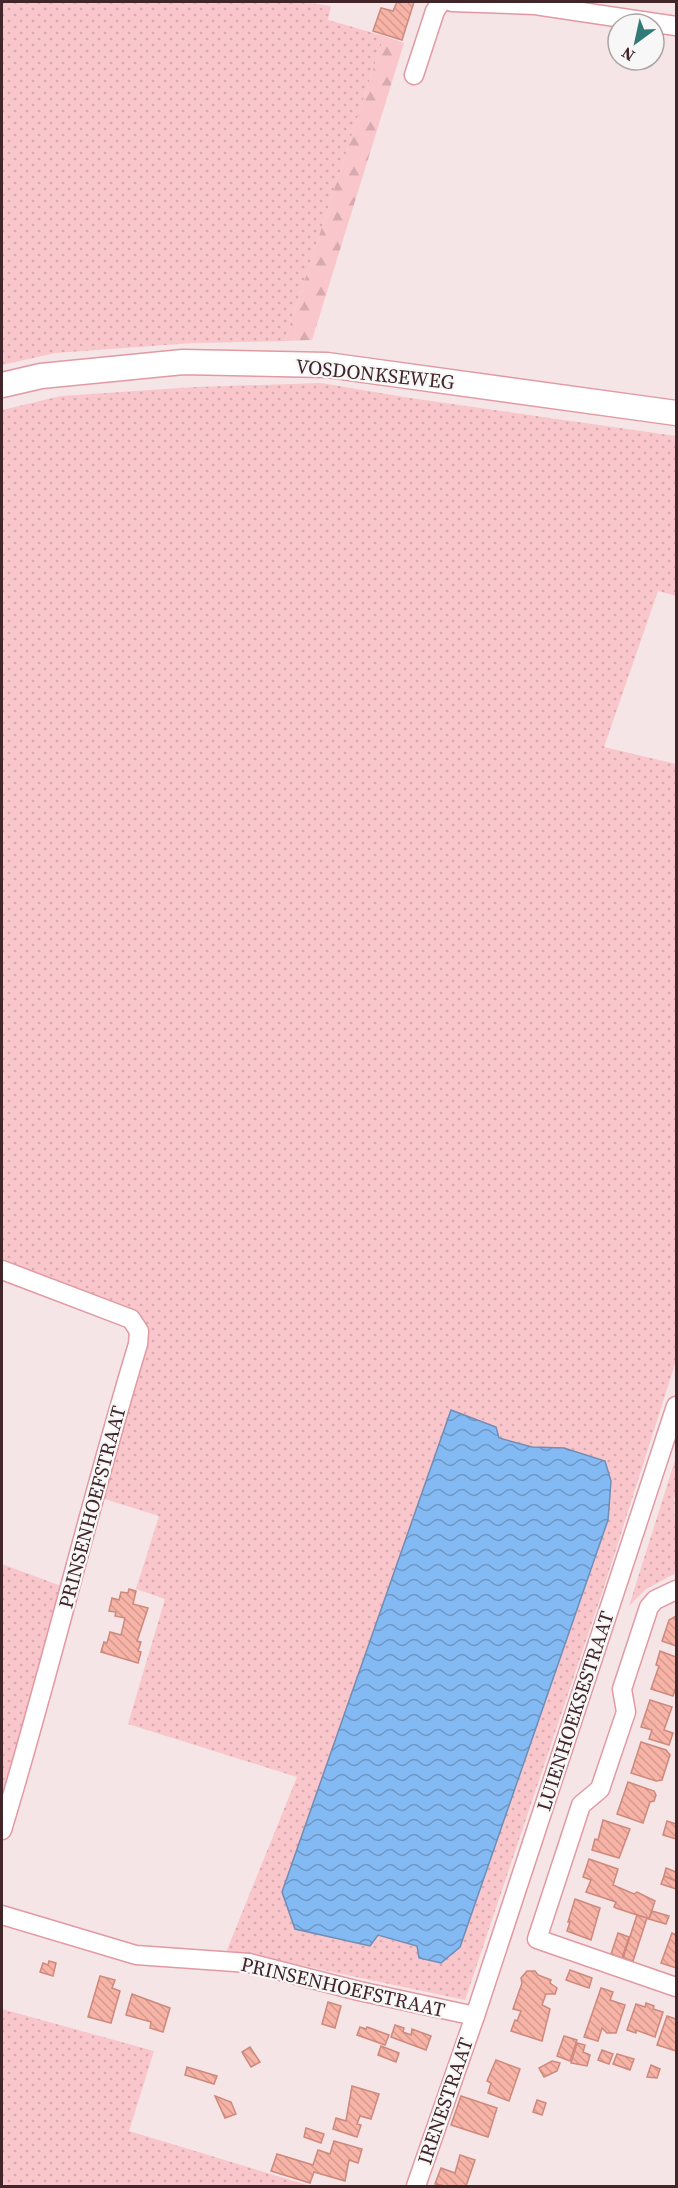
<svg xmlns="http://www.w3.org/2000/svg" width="678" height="2188" font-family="'Source Serif 4',serif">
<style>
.green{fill:url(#green-dots);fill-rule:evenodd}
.forest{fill:url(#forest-firs)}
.water{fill:url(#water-waves);stroke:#708db6;stroke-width:1.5}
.building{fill:url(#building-back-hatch);stroke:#ce887c;stroke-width:1.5}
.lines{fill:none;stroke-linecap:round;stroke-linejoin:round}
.minor-casing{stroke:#e299a2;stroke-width:21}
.secondary-casing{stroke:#e299a2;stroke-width:27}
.minor{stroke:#fff;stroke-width:18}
.secondary{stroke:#fff;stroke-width:24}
.labels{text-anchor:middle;stroke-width:4.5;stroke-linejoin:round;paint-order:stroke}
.street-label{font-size:20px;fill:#412529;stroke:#f7f7f7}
</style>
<defs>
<pattern id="green-dots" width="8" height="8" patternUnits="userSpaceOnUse" patternTransform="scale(1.5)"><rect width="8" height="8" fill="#f8c6cb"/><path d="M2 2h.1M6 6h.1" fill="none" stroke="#d6aaae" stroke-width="1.8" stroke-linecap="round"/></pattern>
<pattern id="forest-firs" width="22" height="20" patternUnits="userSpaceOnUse" patternTransform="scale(1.5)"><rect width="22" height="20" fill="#f8c6cb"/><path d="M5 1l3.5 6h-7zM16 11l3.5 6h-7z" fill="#d6aaae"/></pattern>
<pattern id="water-waves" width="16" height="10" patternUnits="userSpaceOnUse" patternTransform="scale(1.5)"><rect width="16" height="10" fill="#84baf3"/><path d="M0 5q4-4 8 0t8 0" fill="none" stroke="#6e97c5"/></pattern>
<pattern id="building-back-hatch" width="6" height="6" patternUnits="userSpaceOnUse" patternTransform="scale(1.5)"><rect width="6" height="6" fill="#f6b3a6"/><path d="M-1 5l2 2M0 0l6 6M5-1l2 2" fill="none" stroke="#d49a8f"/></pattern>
</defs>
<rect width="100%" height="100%" fill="#f5e5e7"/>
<g class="green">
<path d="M2,2H303L331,6L328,20L384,36L285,341L193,343L55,353L2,365Z"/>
<path d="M321,383L410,398L676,436V596L658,591L604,747L676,764V1361L604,1587L465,2000L248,1954L237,1952L225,1955L297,1777L128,1724L165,1599L136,1589L159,1516L98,1497L145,1331L140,1315L114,1303L2,1260V410L61,396L195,387ZM499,1438L532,1447L564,1448L417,1946L378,1935Z"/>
<path d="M676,1457V1499L674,1498C676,1506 673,1517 676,1524V1573L646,1589L629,1606Z"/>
<path d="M2,1564L64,1587L2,1807Z"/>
<path d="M2,2009L154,2051L129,2131L310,2186H2Z"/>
</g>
<path class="forest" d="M384,36L404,43L312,340L285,341Z"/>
<path class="water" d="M451,1410L496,1427L499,1438L532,1447L564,1448L605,1461L611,1481L608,1520L460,1947L441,1963L419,1958L417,1946L378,1935L370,1946L295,1929L282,1892Z"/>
<g class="building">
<path d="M397,2H414L402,40L373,31L381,8L393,11Z"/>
<path d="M129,1589L136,1591L133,1604L148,1608L137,1641L141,1642L138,1651L141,1652L138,1663L101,1652L104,1642L107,1643L110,1632L121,1635L125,1618L115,1616L116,1612L109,1611L112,1598L119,1600L121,1592L128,1593Z"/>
<path d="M676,1616V1646L662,1641L669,1620Z"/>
<path d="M660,1651L676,1657V1687L673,1696L651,1689L659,1666L656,1665Z"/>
<path d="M650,1700L672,1707L664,1730L673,1733L669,1745L649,1739L652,1730L641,1727Z"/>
<path d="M641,1742L666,1750L670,1755L662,1780L656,1781L631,1773Z"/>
<path d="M628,1782L654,1791L656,1795L654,1801L650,1802L643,1823L617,1814Z"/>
<path d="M603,1820L630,1829L619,1858L592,1850L595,1839L598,1840Z"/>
<path d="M667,1821L676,1824V1839L663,1835Z"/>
<path d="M589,1859L618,1869L613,1885L634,1894L637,1892L655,1901L649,1919L616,1908L614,1907L616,1902L586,1892L591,1880L583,1877Z"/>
<path d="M666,1868L676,1872V1881L664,1876Z"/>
<path d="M664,1876L676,1881V1889L661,1884Z"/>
<path d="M575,1899L600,1908L591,1940L567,1931L570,1922H568Z"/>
<path d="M652,1911L669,1916L666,1924L649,1919Z"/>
<path d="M637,1915L647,1918L633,1961L623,1958Z"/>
<path d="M618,1933L629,1937L622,1958L611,1954Z"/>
<path d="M672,1933L676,1935V1968L661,1963Z"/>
<path d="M49,1961L56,1963L53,1976L40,1972L43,1963L48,1965Z"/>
<path d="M570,1970L592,1978L589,1988L566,1980Z"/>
<path d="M527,1971H535L538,1975L551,1980L550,1983L557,1988L555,1994H546L542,2005L550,2009L542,2041L511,2031L515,2020L517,2021L521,2011L513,2009L522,1983L521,1978Z"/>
<path d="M100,1976L115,1980L112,1988L120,1991L111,2023L88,2017Z"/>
<path d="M601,1988L613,1992L610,2000L625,2005L616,2033H607L602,2028L598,2041L584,2037Z"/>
<path d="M132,1994L170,2008L163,2032L150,2028L151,2022L126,2015Z"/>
<path d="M328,2002L341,2006L335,2028L322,2024Z"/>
<path d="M646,2003L654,2006L653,2009L663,2012L655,2037L636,2030V2033L627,2030L636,2004L645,2007Z"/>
<path d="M667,2016L676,2019V2051L657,2045Z"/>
<path d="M395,2025L404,2028L403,2032L411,2035L412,2029L431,2036L426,2050L391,2037Z"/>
<path d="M360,2027L366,2029L367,2027L389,2035L385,2045L357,2035Z"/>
<path d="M564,2036L577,2040L570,2061L557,2056Z"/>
<path d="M577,2043L585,2045L583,2052L590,2055L587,2066L571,2063Z"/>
<path d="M381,2046L399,2053L396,2062L378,2055Z"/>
<path d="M250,2047L260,2062L251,2067L242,2052Z"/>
<path d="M602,2050L613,2054L609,2064L598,2060Z"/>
<path d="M617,2054L634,2059L630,2070L613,2064Z"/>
<path d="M496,2060L520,2069L509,2101L488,2093L491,2083L487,2081Z"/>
<path d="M552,2061L560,2063L557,2071L544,2077L539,2068Z"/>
<path d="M651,2065L660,2069L657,2078L647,2077Z"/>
<path d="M187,2067L217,2076L214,2084L185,2075Z"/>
<path d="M352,2086L379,2094L371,2119L360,2116L357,2124L361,2125L357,2137L333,2129L336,2118L346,2121Z"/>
<path d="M215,2096L231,2102L236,2114L225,2118Z"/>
<path d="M461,2096L497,2108L488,2137L451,2125Z"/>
<path d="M537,2100L546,2103L542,2115L533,2112Z"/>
<path d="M306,2128L324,2134L321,2143L304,2137Z"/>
<path d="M334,2141L362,2149L358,2163L349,2160L345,2181L314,2172L310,2183L271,2171L277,2154L313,2165L318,2150L330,2154Z"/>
<path d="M460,2155L475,2160L466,2186H445L435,2184L441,2168L455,2173Z"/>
</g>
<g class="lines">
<defs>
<g id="minor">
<path d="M452,2L535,5L676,26"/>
<path d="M414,75L435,11L441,2"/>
<path d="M2,1270L131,1319L139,1331L138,1344C89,1505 51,1669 2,1830"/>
<path d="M676,1590L655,1600L649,1607L622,1689L626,1712L600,1789L581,1805L537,1939L676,1987"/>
<path d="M2,1915L136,1955L249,1963L359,1991L475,2016"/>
<path d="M416,2186L475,2016L676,1406"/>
</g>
<path id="secondary" d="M2,385L41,376L183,362L327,365L676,413"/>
</defs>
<use href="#minor" class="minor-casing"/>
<use href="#secondary" class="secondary-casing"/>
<use href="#minor" class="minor"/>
<use href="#secondary" class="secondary"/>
</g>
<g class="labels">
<g class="street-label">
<text transform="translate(375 374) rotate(6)" y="7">VOSDONKSEWEG</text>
<text transform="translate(92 1507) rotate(-75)" y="7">PRINSENHOEFSTRAAT</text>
<text transform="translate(575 1711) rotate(-72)" y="7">LUIENHOEKSESTRAAT</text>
<text transform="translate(343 1987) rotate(13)" y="7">PRINSENHOEFSTRAAT</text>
<text transform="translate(445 2101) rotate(-71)" y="7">IRENESTRAAT</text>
</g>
</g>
<rect width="678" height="2188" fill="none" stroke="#412529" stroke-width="6"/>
<g transform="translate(636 42) rotate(213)"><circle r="28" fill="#f7f7f7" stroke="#aea3a5" stroke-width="1.5"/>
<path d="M0-4.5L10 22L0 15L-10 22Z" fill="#327a77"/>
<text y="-9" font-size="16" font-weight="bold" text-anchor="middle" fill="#412529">N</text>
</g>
</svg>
